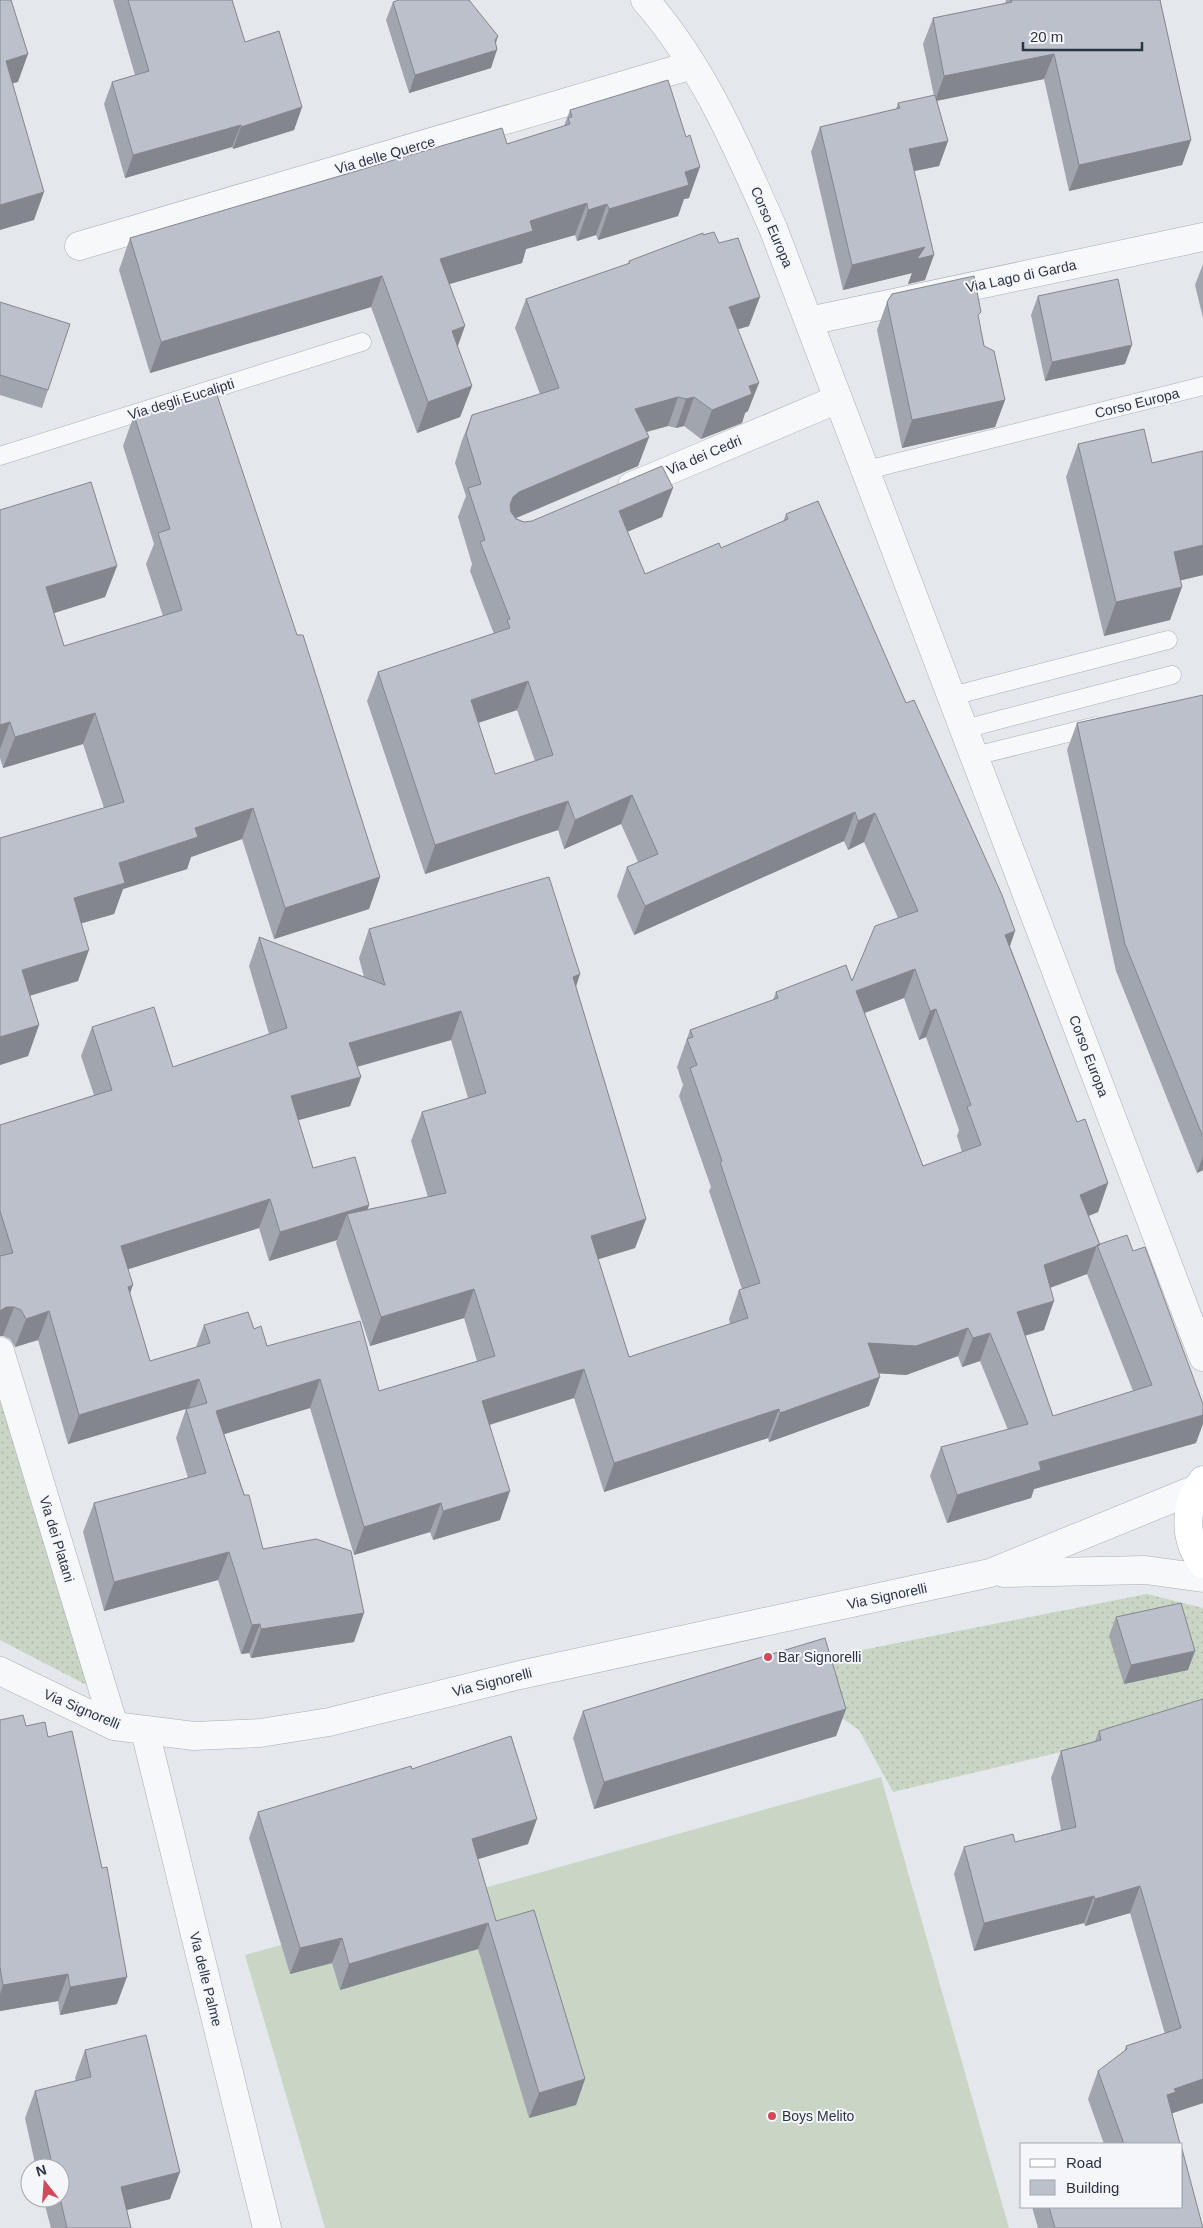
<svg xmlns="http://www.w3.org/2000/svg" width="1203" height="2228" font-family="Arial,sans-serif">
<style>
.grass{fill:url(#grass-dots)}
.garden{fill:#c9d6c5}
.lines{fill:none;stroke-linecap:round;stroke-linejoin:round}
.service-casing{stroke:#a9aeb7;stroke-width:19}
.minor-casing{stroke:#a9aeb7;stroke-width:29}
.tertiary-casing{stroke:#a9aeb7;stroke-width:29}
.primary-casing{stroke:#a3abb8;stroke-width:29}
.service{stroke:#f7f8fa;stroke-width:18}
.minor{stroke:#f7f8fa;stroke-width:28}
.tertiary{stroke:#f7f8fa;stroke-width:28}
.primary{stroke:#fff;stroke-width:28}
.wall{fill:#a1a5ae;fill-rule:evenodd}
.shaded-wall{fill:#83868d}
.building{fill:#bbc0ca;stroke:#83868d;fill-rule:evenodd}
.poi-dot{fill:#d1495b;stroke:#f4f6f9;stroke-width:2}
.labels{text-anchor:middle;stroke-width:4;stroke-linejoin:round;paint-order:stroke}
.street-label{font-size:14px;fill:#2b3445;stroke:#f4f6f9}
.poi-label{font-size:14px;fill:#2b3445;stroke:#f4f6f9;text-anchor:start}
</style>
<defs>
<pattern id="grass-dots" width="8" height="8" patternUnits="userSpaceOnUse" patternTransform="scale(1.25)"><rect width="8" height="8" fill="#c9d6c5"/><path d="M2 2h.1M6 6h.1" fill="none" stroke="#adb8ab" stroke-width="1.8" stroke-linecap="round"/></pattern>
</defs>
<rect width="100%" height="100%" fill="#e4e7ec"/>
<g class="grass">
<path d="M0,1387L94,1689L0,1640Z"/>
<path d="M1147,1594L1203,1608V1718L893,1792L859,1730L832,1711L826,1657Z"/>
</g>
<path class="garden" d="M881,1777L1009,2228H325L245,1955Z"/>
<g class="lines">
<defs>
<g id="service">
<path d="M0,456L362,342"/>
<path d="M867,470L1203,386"/>
<path d="M952,696L1168,640"/>
<path d="M964,729L1172,675"/>
<path d="M975,756L1096,726"/>
</g>
<g id="minor">
<path d="M645,0C703,66 738,149 773,228L1203,1357"/>
<path d="M79,246L692,65"/>
<path d="M809,321L1203,237"/>
<path d="M632,486L838,399"/>
<path d="M0,1351L114,1726"/>
<path d="M145,1731L267,2228"/>
</g>
<g id="tertiary">
<path d="M1004,1573L1145,1570L1203,1578"/>
<path d="M0,1671L114,1726L194,1736L260,1733L329,1722L520,1675L990,1573L1196,1489"/>
</g>
<path id="primary" d="M1203,1480C1184,1505 1183,1539 1203,1564"/>
</defs>
<use href="#service" class="service-casing"/>
<use href="#minor" class="minor-casing"/>
<use href="#tertiary" class="tertiary-casing"/>
<use href="#primary" class="primary-casing"/>
<use href="#service" class="service"/>
<use href="#minor" class="minor"/>
<use href="#tertiary" class="tertiary"/>
<use href="#primary" class="primary"/>
</g>
<g class="wall">
<path d="M113,0H232L245,42L302,107L294,130L233,149L232,147L125,178L104,104L112,82L135,75Z"/>
<path d="M1006,0H1160L1191,140L1182,165L1069,191L1044,79L937,101L948,141L939,166L914,171L925,280L908,284L912,273L843,290L811,152L820,127L896,109L898,103L934,96L923,44L933,18L1005,4Z"/>
<path d="M393,2L498,36L496,43L491,68L409,93L386,20Z"/>
<path d="M570,110L689,198L684,199L678,216L598,240L596,235L577,241L575,235L526,249L522,263L449,284L457,346L472,386L460,417L417,433L371,307L150,373L119,270L130,238L507,144L564,126Z"/>
<path d="M629,261L749,326L738,329L748,411L745,413L742,423L701,439L684,426L676,428L668,426L646,432L649,437L638,466L516,518L524,522L662,517L627,532L645,574L721,548L783,522L786,514L906,703L1015,931L1010,946L1077,1122L1108,1183L1098,1212L1089,1216L1100,1245L1196,1443L1034,1489L1031,1498L947,1523L930,1476L941,1447L1008,1430L980,1361L962,1367L958,1356L906,1375L878,1373L869,1406L769,1442L768,1438L604,1492L574,1398L490,1425L500,1520L433,1540L430,1532L354,1555L310,1408L224,1434L263,1549L354,1642L251,1658L249,1653L241,1654L218,1580L104,1611L83,1532L94,1503L188,1478L176,1438L186,1409L189,1408L68,1444L38,1340L15,1347L10,1339L3,1336H0V1125L94,1095L81,1056L92,1027L173,1067L269,1034L249,966L259,937L364,977L359,958L369,929L580,974L576,987L646,1219L635,1248L598,1259L629,1357L730,1324L729,1319L739,1290L742,1289L709,1191L711,1187L679,1096L683,1085L677,1067L690,1030L773,1000L776,992L852,981L898,918L864,842L848,850L844,841L634,935L617,896L627,867L638,862L621,824L564,849L558,830L425,874L367,701L378,672L494,634L470,571L472,564L458,517L466,496L455,463L461,443L472,415L540,394L515,328L526,299L628,264ZM517,710L535,761L495,774L478,723ZM904,998L919,1040L926,1037L959,1130L957,1136L962,1152L923,1166L864,1013ZM451,1040L468,1098L422,1112L411,1141L428,1197L368,1209L369,1205L313,1168L298,1120L350,1106L361,1077L357,1067ZM259,1228L269,1261L337,1240L336,1243L370,1346L464,1318L477,1361L379,1391L267,1346L254,1329L204,1325L196,1347L150,1361L130,1293L128,1269ZM1087,1274L1133,1391L1053,1416L1025,1336L1044,1330L1050,1288Z"/>
<path d="M1203,264V318L1195,285Z"/>
<path d="M1038,296L1125,364L1045,381L1031,315Z"/>
<path d="M0,302L48,390L42,408L0,395Z"/>
<path d="M887,302L978,319L984,346L1005,400L995,427L902,448L877,330Z"/>
<path d="M134,415L297,635L380,877L369,909L274,939L242,839L191,857L187,869L123,889L114,914L81,923L78,981L30,996L39,1025L28,1056L0,1065L104,808L83,744L3,768L0,758V510L117,566L105,597L54,613L64,646L163,616L146,564L154,544L123,446Z"/>
<path d="M1078,444L1152,463L1203,451V575L1181,580L1170,620L1104,636L1066,477Z"/>
<path d="M1203,695V1170L1197,1173L1116,971L1067,750L1077,723Z"/>
<path d="M1116,1617L1188,1670L1124,1684L1109,1636Z"/>
<path d="M846,1709L836,1736L594,1809L573,1738L583,1711Z"/>
<path d="M0,1720L26,1726L48,1737L102,1868L117,2004L60,2015L58,2001L0,2011Z"/>
<path d="M1099,1731L1203,2103L1172,2113L1180,2144H1104L1088,2099L1098,2071L1124,2052L1126,2046L1165,2034L1130,1913L1085,1926L1084,1923L974,1951L954,1874L964,1847L1015,1842L1061,1830L1051,1778L1061,1751L1095,1741Z"/>
<path d="M412,1769L528,1844L478,1859L496,1921L585,2079L576,2105L529,2118L478,1949L340,1990L332,1963L290,1974L249,1838L258,1812Z"/>
<path d="M85,2050L170,2199L127,2210L131,2228H51L43,2198H60V2168H36L25,2118L35,2091L76,2081L75,2078Z"/>
<path d="M1032,2207H1182L1203,2228H1038Z"/>
</g>
<g class="shaded-wall">
<path d="M498,36L493,51L497,50L491,68L409,93L415,75L495,40Z"/>
<path d="M28,54L18,82L0,87L6,61Z"/>
<path d="M1054,54L1044,79L935,101L944,76Z"/>
<path d="M302,107L294,130L233,149L241,127Z"/>
<path d="M241,125L232,147L125,178L133,155Z"/>
<path d="M1191,140L1182,165L1069,191L1079,165Z"/>
<path d="M948,141L939,166L900,174L909,149Z"/>
<path d="M700,167L689,198L684,199L678,216L598,240L609,209L685,172Z"/>
<path d="M44,192L34,220L0,230V205Z"/>
<path d="M587,203L575,235L526,249L522,263L429,290L440,259L530,221Z"/>
<path d="M607,204L596,235L577,241L588,210Z"/>
<path d="M925,247L934,255L925,280L908,284L912,273L843,290L852,265Z"/>
<path d="M382,276L371,307L150,373L161,342Z"/>
<path d="M760,297L749,326L718,335L729,307Z"/>
<path d="M465,326L454,357L452,331Z"/>
<path d="M1132,345L1125,364L1045,381L1052,362Z"/>
<path d="M759,383L748,411L745,413L742,423L701,439L712,410L749,386Z"/>
<path d="M472,386L460,417L417,433L428,402Z"/>
<path d="M678,397L668,426L624,438L635,409Z"/>
<path d="M694,397L684,426L676,428L686,399Z"/>
<path d="M1005,400L995,427L902,448L912,420Z"/>
<path d="M649,437L638,466L509,521L502,526L513,497L519,492Z"/>
<path d="M673,488L662,517L608,540L619,511Z"/>
<path d="M1203,545V575L1162,585L1174,552Z"/>
<path d="M117,566L105,597L35,619L46,587Z"/>
<path d="M1182,587L1170,620L1104,636L1116,602Z"/>
<path d="M528,681L517,710L460,729L471,700Z"/>
<path d="M95,713L83,744L3,768L15,737Z"/>
<path d="M10,722L0,749V725Z"/>
<path d="M632,795L621,824L564,849L575,820Z"/>
<path d="M568,801L558,830L425,874L435,845Z"/>
<path d="M253,808L242,839L191,857L187,869L123,889L114,914L62,929L74,898L119,863L195,828Z"/>
<path d="M855,812L844,841L634,935L645,906Z"/>
<path d="M875,813L864,842L848,850L858,821Z"/>
<path d="M380,877L369,909L274,939L285,908Z"/>
<path d="M1015,931L1005,960V935Z"/>
<path d="M89,950L78,981L11,1001L22,970Z"/>
<path d="M915,969L904,998L846,1020L856,991Z"/>
<path d="M580,974L570,1003L573,977Z"/>
<path d="M936,1009L926,1037L919,1040L930,1011Z"/>
<path d="M461,1011L451,1040L338,1072L349,1043Z"/>
<path d="M39,1025L28,1056L0,1065V1037Z"/>
<path d="M361,1077L350,1106L281,1125L291,1096Z"/>
<path d="M1203,1156V1170L1197,1173Z"/>
<path d="M1108,1183L1098,1212L1070,1223L1080,1195Z"/>
<path d="M270,1199L259,1228L110,1275L121,1246Z"/>
<path d="M369,1205L359,1233L347,1214L337,1240L269,1261L280,1232Z"/>
<path d="M646,1219L635,1248L580,1265L591,1236Z"/>
<path d="M1097,1245L1087,1274L1033,1294L1044,1265Z"/>
<path d="M133,1285L123,1314L128,1287Z"/>
<path d="M474,1289L464,1318L370,1346L381,1317Z"/>
<path d="M1054,1301L1044,1330L1006,1341L1017,1312Z"/>
<path d="M6,1307H14L3,1336H0V1311Z"/>
<path d="M49,1311L38,1340L15,1347L26,1319Z"/>
<path d="M968,1328L958,1356L906,1375L857,1372L868,1343Z"/>
<path d="M990,1333L980,1361L962,1367L973,1338Z"/>
<path d="M584,1369L574,1398L472,1430L482,1401Z"/>
<path d="M880,1377L869,1406L769,1442L780,1413Z"/>
<path d="M199,1379L189,1408L68,1444L79,1415Z"/>
<path d="M320,1379L310,1408L205,1440L216,1411Z"/>
<path d="M779,1409L768,1438L604,1492L614,1463Z"/>
<path d="M1203,1415V1424L1196,1443L1034,1489L1031,1498L947,1523L957,1495L1039,1462Z"/>
<path d="M510,1491L500,1520L433,1540L443,1511Z"/>
<path d="M441,1503L430,1532L354,1555L364,1527Z"/>
<path d="M229,1552L218,1580L104,1611L114,1582Z"/>
<path d="M364,1613L354,1642L251,1658L261,1629Z"/>
<path d="M260,1624L249,1653L241,1654L252,1625Z"/>
<path d="M1195,1651L1188,1670L1124,1684L1131,1665Z"/>
<path d="M846,1709L836,1736L594,1809L604,1782Z"/>
<path d="M537,1819L528,1844L462,1864L472,1839Z"/>
<path d="M1140,1886L1130,1913L1085,1926L1095,1899Z"/>
<path d="M1094,1896L1084,1923L974,1951L984,1923Z"/>
<path d="M488,1923L478,1949L340,1990L349,1964Z"/>
<path d="M342,1938L332,1963L290,1974L300,1948Z"/>
<path d="M68,1974L58,2001L0,2011V1994L3,1985Z"/>
<path d="M127,1977L117,2004L60,2015L70,1987Z"/>
<path d="M585,2079L576,2105L529,2118L539,2093Z"/>
<path d="M1203,2079V2103L1167,2115V2095L1174,2089Z"/>
<path d="M180,2172L170,2199L111,2214L121,2187Z"/>
</g>
<g class="building">
<path d="M0,0H11L28,54L6,61L44,192L0,205Z"/>
<path d="M128,0H232L245,42L279,31L302,107L241,127V125L133,155L112,82L149,71Z"/>
<path d="M399,0H469L498,36L495,40L497,50L415,75L393,2Z"/>
<path d="M1011,0H1160L1191,140L1079,165L1054,54L944,76L933,18L1012,2Z"/>
<path d="M668,80L686,137L690,135L700,167L685,172L689,185L609,209L607,204L588,210L587,203L530,221L533,231L440,259L465,326L452,331L472,386L428,402L382,276L161,342L130,238L502,128L507,144L570,124L568,118L572,117L570,110Z"/>
<path d="M935,95L948,141L909,149L934,255L917,259L925,247L852,265L820,127L900,108L898,103Z"/>
<path d="M714,232L719,243L738,238L760,297L729,307L759,383L749,386L752,394L712,410L694,397L686,399L678,397L635,409L649,437L519,492L513,497L510,505L511,512L516,519L524,522L532,521L662,466L673,488L619,511L645,574L719,543L721,548L788,519L786,514L818,501L906,703L914,700L1002,895L1015,931L1005,935L1077,1122L1085,1119L1108,1183L1080,1195L1100,1245L1044,1265L1054,1301L1017,1312L1053,1416L1152,1385L1097,1245L1127,1235L1133,1251L1145,1247L1203,1404V1415L1039,1462L1041,1470L957,1495L941,1447L1028,1424L990,1333L973,1338L968,1328L916,1346L868,1343L880,1377L780,1413L779,1409L614,1463L584,1369L482,1401L510,1491L443,1511L441,1503L364,1527L320,1379L216,1411L244,1495H249L263,1549L316,1539L351,1551L364,1613L261,1629L260,1624L252,1625L229,1552L114,1582L94,1503L206,1473L186,1409L207,1403L199,1379L79,1415L49,1311L26,1319L21,1310L14,1307H6L0,1311V1256L13,1253L0,1211V1125L112,1090L92,1027L154,1007L173,1067L287,1028L259,937L385,985L369,929L549,877L580,974L573,977L646,1219L591,1236L629,1357L748,1318L739,1290L760,1283L720,1162L722,1161L690,1068L697,1065L687,1039L693,1037L690,1030L778,998L776,992L846,965L852,981L875,926L918,911L875,813L858,821L855,812L645,906L627,867L658,854L632,795L575,820L568,801L435,845L378,672L510,628L507,620L510,619L480,542L485,540L468,488L481,484L466,434L472,415L559,388L526,299L630,263L629,261L703,233V235ZM528,681L553,755L495,774L471,700ZM915,969L930,1011L936,1009L971,1105L967,1107L981,1145L923,1166L856,991ZM461,1011L486,1093L422,1112L446,1193L347,1214L381,1317L474,1289L495,1356L379,1391L360,1321L267,1346L261,1326L254,1329L248,1312L204,1325L210,1343L150,1361L128,1287L133,1285L121,1246L270,1199L280,1232L369,1205L355,1157L313,1168L291,1096L361,1077L349,1043Z"/>
<path d="M974,276L981,312L978,315L984,346L994,351L1005,400L912,420L887,302L892,294Z"/>
<path d="M1118,279L1132,345L1052,362L1038,296Z"/>
<path d="M0,302L70,324L48,390L0,375Z"/>
<path d="M215,389L297,635H303L380,877L285,908L253,808L195,828L198,837L119,863L125,883L74,898L89,950L22,970L39,1025L0,1037V838L124,802L95,713L15,737L10,722L0,725V510L91,482L117,566L46,587L64,646L182,610L158,533L170,529L134,415Z"/>
<path d="M1144,429L1152,463L1203,451V545L1174,552L1182,587L1116,602L1078,444Z"/>
<path d="M1203,695V1137L1125,944L1077,723Z"/>
<path d="M1181,1603L1195,1651L1131,1665L1116,1617Z"/>
<path d="M825,1638L846,1709L604,1782L583,1711Z"/>
<path d="M1203,1699V2079L1174,2089L1176,2092L1167,2095L1180,2144H1124L1098,2071L1127,2049L1126,2046L1181,2028L1140,1886L1095,1899L1094,1896L984,1923L964,1847L1013,1834L1015,1842L1076,1827L1061,1751L1101,1740L1099,1731Z"/>
<path d="M23,1715L26,1726L45,1722L48,1737L72,1731L102,1868L107,1867L127,1977L70,1987L68,1974L3,1985L0,1967V1720Z"/>
<path d="M511,1736L537,1819L472,1839L496,1921L534,1910L585,2079L539,2093L488,1923L349,1964L342,1938L300,1948L258,1812L411,1766L412,1769Z"/>
<path d="M146,2035L180,2172L121,2187L131,2228H67L60,2198V2168H53L35,2091L91,2077L85,2050Z"/>
<path d="M1182,2149L1203,2228H1055L1049,2207H1182Z"/>
</g>
<g class="poi-dot">
<circle cx="768" cy="1657" r="5"/>
<circle cx="772" cy="2116" r="5"/>
</g>
<g class="labels">
<g class="street-label">
<text transform="translate(385 155) rotate(-16)" y="5">Via delle Querce</text>
<text transform="translate(772 227) rotate(67)" y="5">Corso Europa</text>
<text transform="translate(1021 276) rotate(-12)" y="5">Via Lago di Garda</text>
<text transform="translate(181 399) rotate(-17)" y="5">Via degli Eucalipti</text>
<text transform="translate(1137 403) rotate(-14)" y="5">Corso Europa</text>
<text transform="translate(704 455) rotate(-23)" y="5">Via dei Cedri</text>
<text transform="translate(1089 1056) rotate(69)" y="5">Corso Europa</text>
<text transform="translate(57 1539) rotate(73)" y="5">Via dei Platani</text>
<text transform="translate(887 1596) rotate(-12)" y="5">Via Signorelli</text>
<text transform="translate(492 1682) rotate(-14)" y="5">Via Signorelli</text>
<text transform="translate(82 1709) rotate(23)" y="5">Via Signorelli</text>
<text transform="translate(206 1979) rotate(76)" y="5">Via delle Palme</text>
</g>
<g class="poi-label">
<text x="778" y="1662">Bar Signorelli</text>
<text x="782" y="2121">Boys Melito</text>
</g>
</g>
<rect x="1020" y="2143" width="162" height="65" fill="#f4f6f9" stroke="#a4a8b1"/>
<rect x="1030" y="2159" width="25" height="8" fill="#ffffff" stroke="#a4a8b1"/>
<text x="1066" y="2168" font-size="15" fill="#2b3445">Road</text>
<rect x="1030" y="2180" width="25" height="15" fill="#bbc0ca" stroke="#a4a8b1"/>
<text x="1066" y="2193" font-size="15" fill="#2b3445">Building</text>
<g transform="translate(45 2183) rotate(343)"><circle r="24" fill="#f4f6f9" stroke="#a4a8b1"/>
<path d="M0-4L9 19L0 12L-9 19Z" fill="#d1495b"/>
<text y="-8" font-size="14" font-weight="bold" text-anchor="middle" fill="#2b3445">N</text>
</g>
<path d="M1023 42v8h119v-8" fill="none" stroke="#2b3445" stroke-width="2.5"/>
<text x="1030" y="42" font-size="15" fill="#2b3445" stroke="#f4f6f9" stroke-width="4" paint-order="stroke">20 m</text>
</svg>
